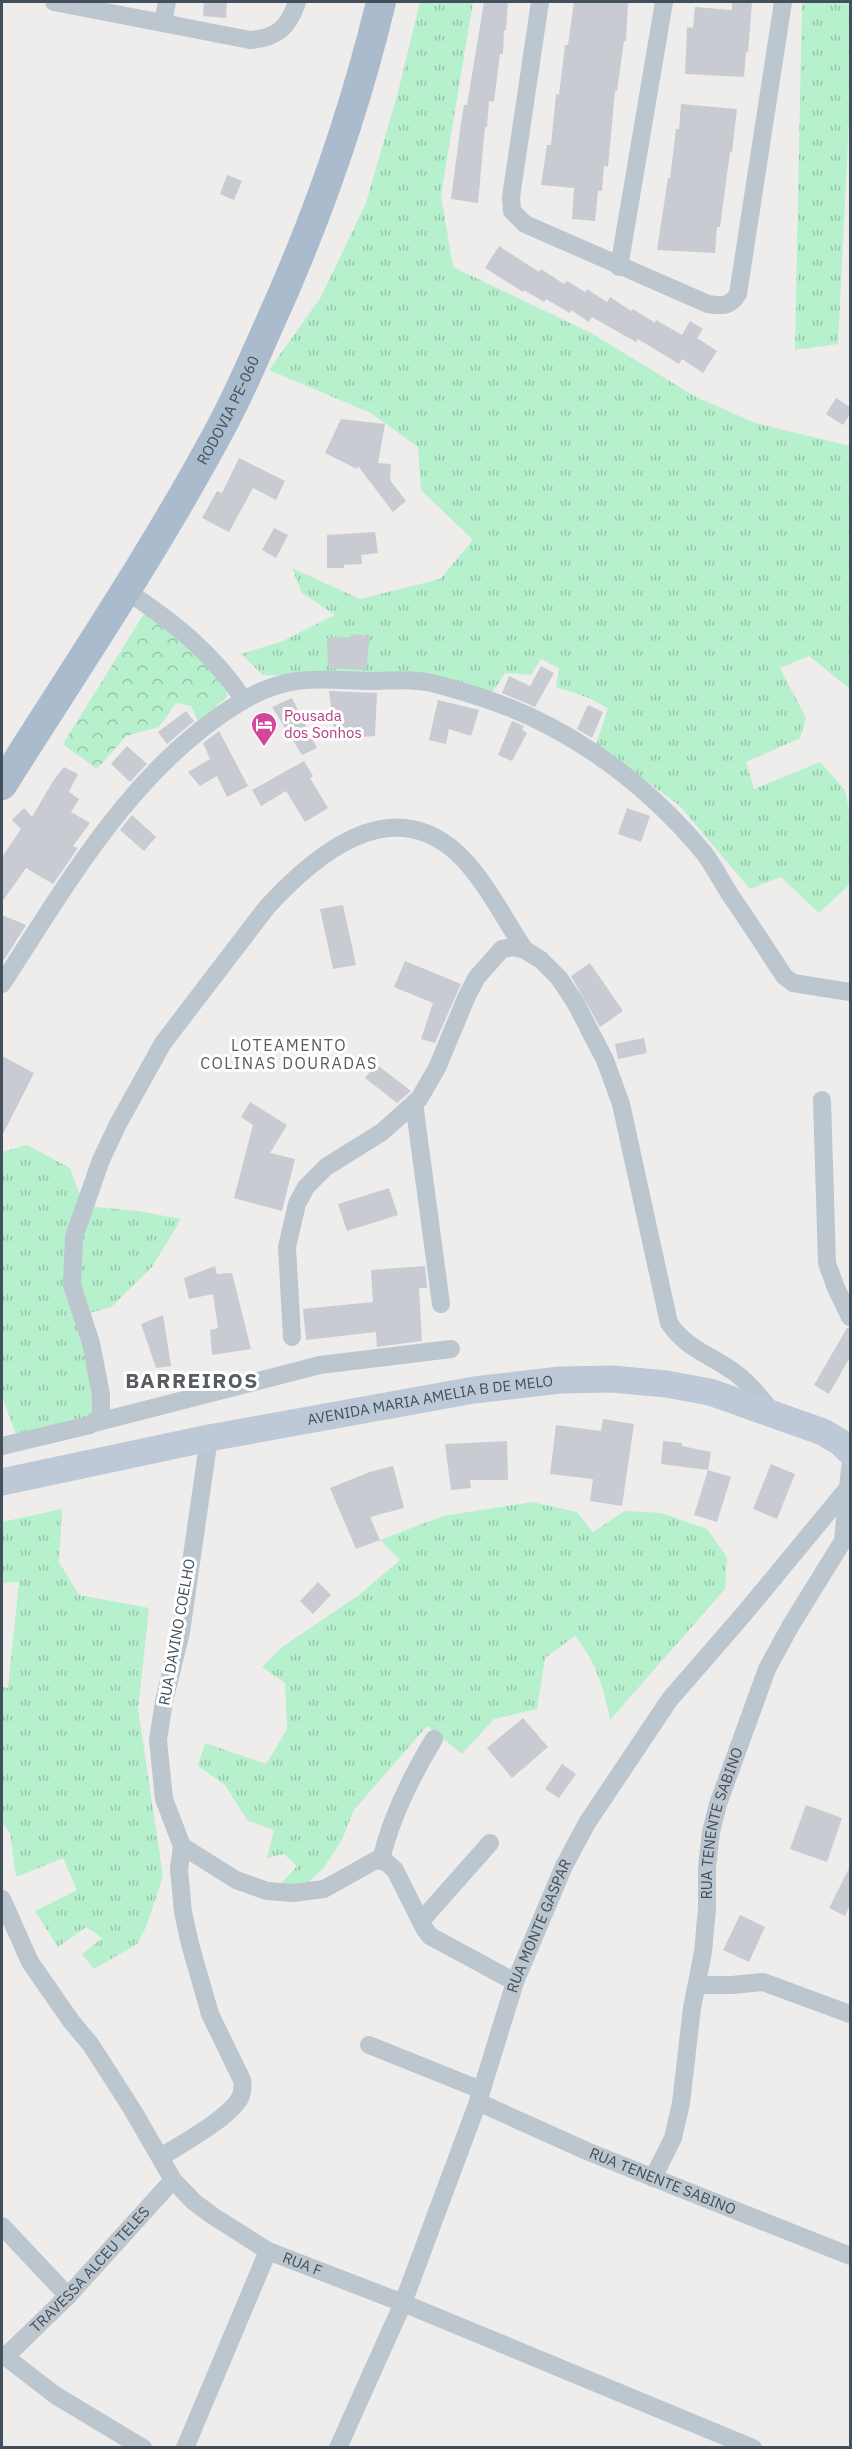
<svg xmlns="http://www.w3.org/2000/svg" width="852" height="2449" font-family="'IBM Plex Sans',sans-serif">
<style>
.grass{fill:url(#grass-tufts)}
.forest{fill:url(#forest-crowns)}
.building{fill:#c8cbd1}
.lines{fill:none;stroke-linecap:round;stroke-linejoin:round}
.street{stroke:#bbc6cf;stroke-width:18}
.secondary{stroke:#bdc9d7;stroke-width:27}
.primary{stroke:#aabbcd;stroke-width:30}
.labels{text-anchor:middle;stroke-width:6;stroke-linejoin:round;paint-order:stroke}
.street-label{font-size:15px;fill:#434f5a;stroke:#fff}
.hotel-label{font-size:15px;fill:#b23c85;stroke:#fff;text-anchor:start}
.neighbourhood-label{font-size:16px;letter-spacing:1.5px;fill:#585c61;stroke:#fff}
.district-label{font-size:21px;font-weight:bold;letter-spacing:1.5px;fill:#585c61;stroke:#fff}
</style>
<defs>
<pattern id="grass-tufts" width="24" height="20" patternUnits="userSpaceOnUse" patternTransform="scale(1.5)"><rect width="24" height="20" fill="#b6f0cd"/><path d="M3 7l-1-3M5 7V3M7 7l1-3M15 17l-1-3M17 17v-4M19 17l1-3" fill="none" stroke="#96c5a9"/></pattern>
<pattern id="forest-crowns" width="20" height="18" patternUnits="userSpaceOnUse" patternTransform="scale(1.5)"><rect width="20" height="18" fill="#b6f0cd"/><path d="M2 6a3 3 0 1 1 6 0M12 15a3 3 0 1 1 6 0" fill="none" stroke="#96c5a9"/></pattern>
</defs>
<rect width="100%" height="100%" fill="#efecec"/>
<g class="grass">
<path d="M420,2H473L441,195L453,267L593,334L694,396L755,423L850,446V689L809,656L780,668L806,718L800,738L746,762L754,789L820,762L845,790L850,814L849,885L819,913L781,877L750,889L679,805L596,745L608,708L589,698L556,687L559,668L541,659L531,675L505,673L492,693L371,677L263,675L241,654L283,641L335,615L302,593L292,568L360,599L440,579L473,540L421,490L418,447L371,413L269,370L321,297L366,203L398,92Z"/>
<path d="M802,2H850V102L838,344L795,350Z"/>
<path d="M27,1145L70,1168L84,1206L138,1211L181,1219L152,1267L111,1307L76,1317L91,1364L96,1416L16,1435L2,1396V1152Z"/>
<path d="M532,1502L577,1512L593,1532L625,1511L661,1513L707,1529L727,1557L725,1589L610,1720C604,1688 596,1662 575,1636L545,1658L537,1709L494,1719L462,1754L427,1726L354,1810L342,1840L323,1869L307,1883L279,1886L297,1866L284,1854L267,1858L274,1830L248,1821L225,1785L198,1766L205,1743L266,1764L287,1729L285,1683L262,1667L282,1647L359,1595L400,1560L380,1540L443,1516Z"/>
<path d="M62,1509L59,1562L79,1595L149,1608L138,1709L163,1876L146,1927L137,1944L94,1969L82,1954L102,1938L86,1927L58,1947L35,1911L77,1890L63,1858L16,1877L10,1833L2,1821V1687L8,1688L19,1582L2,1583V1522Z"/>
</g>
<path class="forest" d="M147,609L225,680L227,697L198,721L191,706L176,703L159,727L126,736L97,769L63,744Z"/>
<g class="building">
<path d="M204,2H227L226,18L203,16Z"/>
<path d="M484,2H508L506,30H504L503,54H500L494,102L489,101L487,127H485L478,203L451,199L461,123L464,105H467Z"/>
<path d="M574,2L628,3L626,41H624L617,91H615L608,167L604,166L602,191H598L595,221L572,219L574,188L541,185L547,145H551L556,94L559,95L565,45H568Z"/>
<path d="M732,2H752L748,52H746L744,77L685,74L687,27L693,28L695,7L732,10Z"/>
<path d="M681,104L737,109L732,152H730L720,227H717L715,253L657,250L668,178H670L676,129H679Z"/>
<path d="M227,175L242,181L234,200L220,194Z"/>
<path d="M499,246L539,272L541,269L564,284L567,281L585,292L587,289L607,302L610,297L631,311L633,309L655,323L656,320L682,335L690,321L703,329L697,338L717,351L703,373L682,359L679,364L638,339L636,342L592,317L589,322L571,310L570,313L546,299L544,302L524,290L523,292L485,268Z"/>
<path d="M836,398L850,407V414L843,425L826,414Z"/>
<path d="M341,419L385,424L378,463L391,464L390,480L406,501L393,512L358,466L357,469L325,453Z"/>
<path d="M239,458L285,481L276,500L253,488L229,532L202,518L217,491L222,493Z"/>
<path d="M274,528L288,535L276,558L262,550Z"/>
<path d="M375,532L378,553L361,555L362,564L344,565V568H327V535Z"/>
<path d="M351,634L370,636L366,670L328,668L327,638L351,637Z"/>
<path d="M541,666L554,673L535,707L502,693L509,676L530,686Z"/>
<path d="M329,691L377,693L375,736L335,739Z"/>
<path d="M292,698L317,748L302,755L272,707Z"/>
<path d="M438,700L479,710L471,736L449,729L446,744L429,740Z"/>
<path d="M588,705L603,712L592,738L577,729Z"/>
<path d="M186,711L194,721L167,744L158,732Z"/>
<path d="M512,721L524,726L522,730L527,733L512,761L498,755Z"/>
<path d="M219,731L248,786L227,797L217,776L200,786L188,772L210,759L203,743Z"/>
<path d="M127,746L147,764L130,782L111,764Z"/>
<path d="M304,761L313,776L310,778L328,808L305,822L286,791L261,806L252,790Z"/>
<path d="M64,767L78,774L69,792L79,799L71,812L90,823L73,846L78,848L53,884L26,868L2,902V857L21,829L12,820L24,808L32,817L53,781Z"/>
<path d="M627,808L650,816L641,842L618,834Z"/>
<path d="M132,815L156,837L144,851L120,830Z"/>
<path d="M343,905L356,965L333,969L320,909Z"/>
<path d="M2,915L26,925L2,963Z"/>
<path d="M405,961L461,984L435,1043L421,1039L433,1003L394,987Z"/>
<path d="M590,963L623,1011L600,1027L571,976Z"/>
<path d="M644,1038L647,1053L618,1059L615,1044Z"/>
<path d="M2,1056L34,1073L2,1136Z"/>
<path d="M376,1064L411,1091L397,1103L365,1078Z"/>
<path d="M250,1102L287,1125L270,1153L295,1159L282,1211L234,1198L253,1125L241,1117Z"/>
<path d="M389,1188L398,1215L347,1231L338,1204Z"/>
<path d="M215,1266L217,1274L232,1273L251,1349L212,1355L210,1330L218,1328L213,1294L189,1299L184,1278Z"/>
<path d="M425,1266L427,1288H419L422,1341L377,1347L376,1332L306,1340L303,1309L373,1302L371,1270Z"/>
<path d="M163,1315L171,1366L156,1368L141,1324Z"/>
<path d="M847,1328H850V1357L829,1394L814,1385Z"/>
<path d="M603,1419L634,1424L622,1506L590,1501L593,1479L550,1474L556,1425L601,1431Z"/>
<path d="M507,1441L508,1480H470L471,1488L451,1490L445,1444Z"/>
<path d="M663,1441L682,1443V1446L711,1452L708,1470L661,1464Z"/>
<path d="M771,1464L795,1474L777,1519L753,1509Z"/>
<path d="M393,1466L404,1508L370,1517L380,1540L356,1549L330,1488L370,1472Z"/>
<path d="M708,1470L731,1477L717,1522L694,1515Z"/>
<path d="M318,1582L331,1595L313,1614L300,1601Z"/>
<path d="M523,1718L548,1747L512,1778L487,1748Z"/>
<path d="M562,1764L576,1774L559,1798L545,1789Z"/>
<path d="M806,1805L842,1818L827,1862L790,1849Z"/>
<path d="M850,1866V1905L845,1916L829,1908Z"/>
<path d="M740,1915L765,1927L749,1962L723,1950Z"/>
</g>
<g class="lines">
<g class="street">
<path d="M54,2L250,40C277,38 289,27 297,2"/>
<path d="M540,2L511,197L512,211L525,224L708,304C721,306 730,307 738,294L783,2"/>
<path d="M163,23L167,2"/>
<path d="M619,267L664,2"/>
<path d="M124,589C173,622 211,651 244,700"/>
<path d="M2,984C69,881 135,764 244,700C290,673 321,680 371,681C387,681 403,679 418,681C434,682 449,688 464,692C559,719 641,777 704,853C713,865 721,880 729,893C748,921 766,948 784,976L793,983L850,992"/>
<path d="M822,1100L827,1263L836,1288L850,1317"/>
<path d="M414,1103L441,1304"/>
<path d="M292,1337L287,1247L297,1204L306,1187L326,1167L382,1132L419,1099L437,1068L467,996L477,977L502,949L514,947L525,950L541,960L559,978L575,1002L605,1060L621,1104L669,1323C687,1349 707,1353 731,1370C748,1381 760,1397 773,1413"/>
<path d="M94,1423L320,1365L451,1349"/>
<path d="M209,1438L181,1632L164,1701L158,1740L164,1799L182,1846L236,1880L267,1891L293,1893L324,1889L376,1860L386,1862L395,1870L424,1928L430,1936L515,1982"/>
<path d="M2,1446L90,1425L101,1416V1395L91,1343L72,1285L74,1237L101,1160L118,1124L163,1043L267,907C314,856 388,792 456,852C483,876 504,919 525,950"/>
<path d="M381,1860C391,1817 411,1777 434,1739"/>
<path id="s1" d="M2,1899L30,1962L71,2021L91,2045L132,2109L173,2180L194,2202L213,2216L268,2251L403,2303L753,2448"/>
<path d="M421,1921L490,1843"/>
<path d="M698,1985H732L763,1982L850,2014"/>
<path d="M369,2045L481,2090"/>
<path id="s2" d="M478,2102L589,2152L850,2256"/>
<path d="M161,2157C181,2144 228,2119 240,2098C243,2092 243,2087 242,2080L210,2014L190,1944L183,1912L179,1869L182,1846"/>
<path id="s3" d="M653,2178L673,2138L681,2103L692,2008L703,1952L707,1908V1867L711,1832L718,1804L767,1669L791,1625L843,1541L848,1488"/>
<path d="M2,2226L68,2296"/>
<path d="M2,2354L55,2395L143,2448"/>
<path id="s4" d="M5,2357L68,2296L173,2180"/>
<path d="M185,2448L268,2251"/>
<path id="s5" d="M338,2448L403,2303L478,2102L515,1982L564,1866L587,1823L670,1699L743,1615L848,1488L850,1468"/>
</g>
<path class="secondary" id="s6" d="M2,1482L209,1438L474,1390L560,1380L612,1379L666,1384L710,1392L823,1432L840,1442L850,1452"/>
<path class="primary" id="s7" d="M2,785C75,669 153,554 218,433C237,399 252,363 268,327C316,222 354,114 381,2"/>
</g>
<defs>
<symbol id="hotel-pin" viewBox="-11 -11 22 30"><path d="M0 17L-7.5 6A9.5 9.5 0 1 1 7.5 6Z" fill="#d1479c" stroke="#fff"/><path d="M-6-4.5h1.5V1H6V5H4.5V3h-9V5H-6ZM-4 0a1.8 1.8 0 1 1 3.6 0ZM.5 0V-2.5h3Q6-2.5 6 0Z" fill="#fff"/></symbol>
</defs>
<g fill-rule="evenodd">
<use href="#hotel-pin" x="249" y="710" width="30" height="40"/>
</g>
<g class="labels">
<g class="street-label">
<text dy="5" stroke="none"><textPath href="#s7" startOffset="438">RODOVIA PE-060</textPath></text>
<text dy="5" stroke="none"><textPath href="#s6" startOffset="436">AVENIDA MARIA AMELIA B DE MELO</textPath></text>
<text transform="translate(177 1632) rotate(-80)" y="5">RUA DAVINO COELHO</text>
<text dy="5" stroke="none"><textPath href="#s3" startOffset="364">RUA TENENTE SABINO</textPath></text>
<text dy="5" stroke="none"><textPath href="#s5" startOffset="560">RUA MONTE GASPAR</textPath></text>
<text dy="5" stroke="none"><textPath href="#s2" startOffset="201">RUA TENENTE SABINO</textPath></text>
<text dy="5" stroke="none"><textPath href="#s1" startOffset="486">RUA F</textPath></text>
<text dy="5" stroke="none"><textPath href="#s4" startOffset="122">TRAVESSA ALCEU TELES</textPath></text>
</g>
<g class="hotel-label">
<text x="284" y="721">Pousada<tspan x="284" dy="17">dos Sonhos</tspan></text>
</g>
<g class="neighbourhood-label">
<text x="289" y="1051">LOTEAMENTO<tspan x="289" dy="18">COLINAS DOURADAS</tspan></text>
</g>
<g class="district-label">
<text x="192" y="1388">BARREIROS</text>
</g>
</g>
<rect width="852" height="2449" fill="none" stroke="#434f5a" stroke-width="6"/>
</svg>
